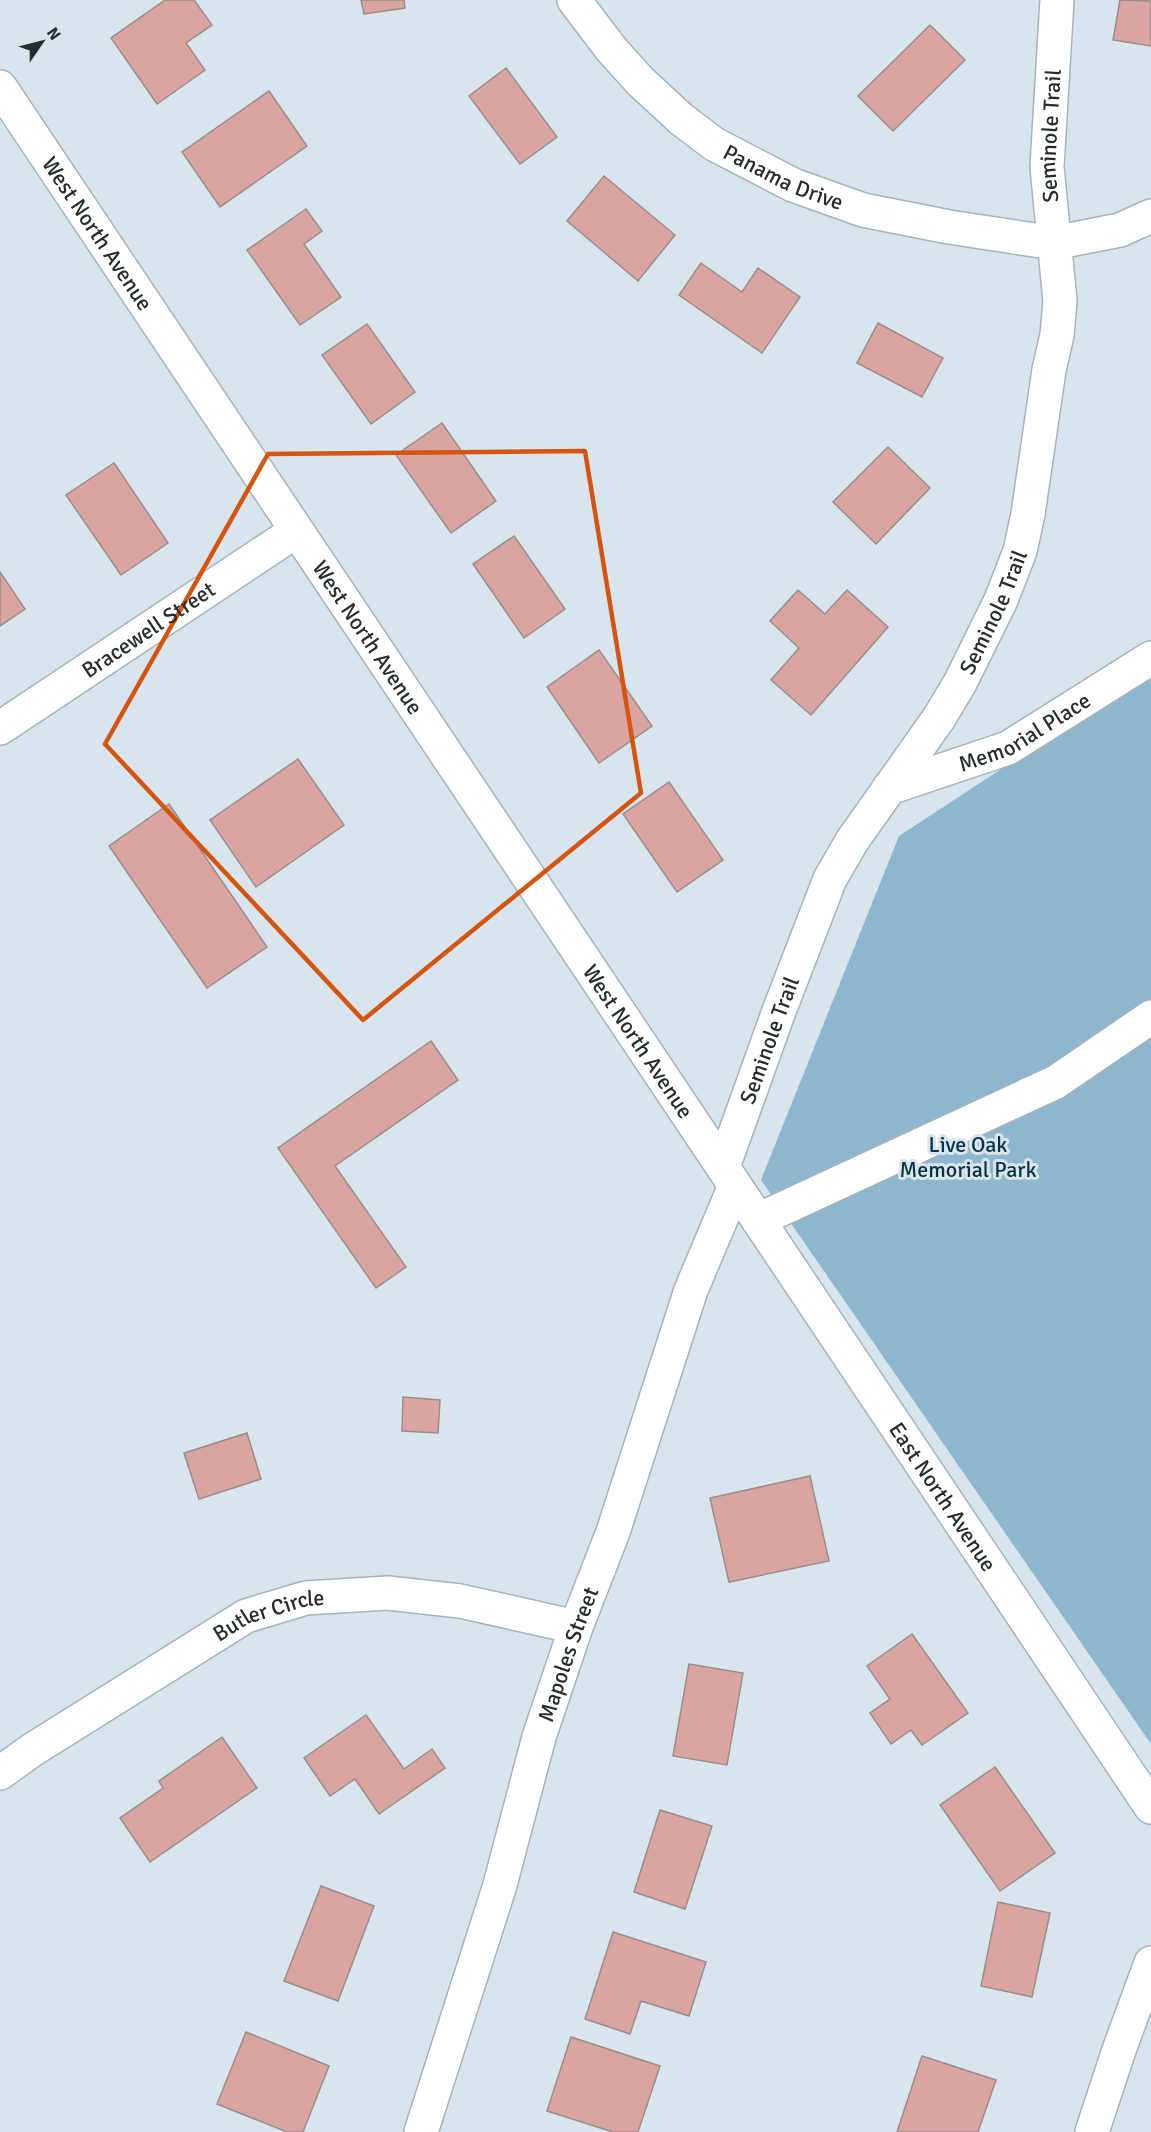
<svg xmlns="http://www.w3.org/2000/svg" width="1151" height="2132" font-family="Signika,sans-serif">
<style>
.green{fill:#8cb7cf}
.building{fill:#daa5a0;stroke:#9a8c8b;stroke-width:1.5}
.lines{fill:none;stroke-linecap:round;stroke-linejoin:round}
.minor-casing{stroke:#a7b3ba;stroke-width:36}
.minor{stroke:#fff;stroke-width:33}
.marked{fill:none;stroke:#d5540f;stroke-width:4.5;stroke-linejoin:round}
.labels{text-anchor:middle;stroke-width:6;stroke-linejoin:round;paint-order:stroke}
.street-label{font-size:22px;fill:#262b2d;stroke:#d9e5ed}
.park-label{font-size:22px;fill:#073245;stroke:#d9e5ed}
</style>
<rect width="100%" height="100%" fill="#d9e5ed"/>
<path class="green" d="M1151,671V1744L761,1180L899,836Z"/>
<g class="building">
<path d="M165,0H194L212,25L186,43L205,70L157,104L111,38Z"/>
<path d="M361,0H404L405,8L364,14Z"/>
<path d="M1120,0L1151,1V46L1113,40Z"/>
<path d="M930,25L965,60L893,131L858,96Z"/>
<path d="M506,68L557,137L520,164L469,96Z"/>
<path d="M269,91L307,146L220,207L182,152Z"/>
<path d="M604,176L675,235L638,281L567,221Z"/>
<path d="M306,209L322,231L304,244L341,297L300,325L247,250Z"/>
<path d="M701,263L742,292L758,268L800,297L762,353L679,295Z"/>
<path d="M878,323L943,358L922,397L857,363Z"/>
<path d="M367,324L415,392L371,424L322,355Z"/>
<path d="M442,423L496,501L451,533L396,455Z"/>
<path d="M888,447L930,488L876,544L833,502Z"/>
<path d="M114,463L168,543L121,575L66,495Z"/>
<path d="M514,536L565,609L524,638L473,564Z"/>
<path d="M0,572L25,609L0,626Z"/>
<path d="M798,590L825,614L847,590L888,627L811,715L771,680L799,648L770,621Z"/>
<path d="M599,650L652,726L599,763L547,687Z"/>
<path d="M298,759L344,825L256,887L210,820Z"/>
<path d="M669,782L723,860L677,892L623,814Z"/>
<path d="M169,804L267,947L207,988L109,846Z"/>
<path d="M431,1041L458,1080L335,1166L406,1267L376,1288L278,1148Z"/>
<path d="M403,1397L440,1400L438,1433L402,1431Z"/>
<path d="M247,1433L261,1479L199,1499L184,1453Z"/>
<path d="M810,1476L829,1561L729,1582L710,1498Z"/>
<path d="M912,1634L968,1713L922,1745L911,1730L891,1744L870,1713L890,1699L867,1666Z"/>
<path d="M689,1664L743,1673L727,1765L673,1756Z"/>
<path d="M366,1715L404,1769L432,1749L445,1768L379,1814L355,1779L330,1796L304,1758Z"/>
<path d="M222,1737L257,1788L150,1862L120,1818L163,1788L159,1781Z"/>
<path d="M995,1767L1055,1853L1000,1891L940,1805Z"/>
<path d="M660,1810L712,1826L685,1909L634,1892Z"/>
<path d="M321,1886L374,1906L338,2001L284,1981Z"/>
<path d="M998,1902L1050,1913L1032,1997L981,1986Z"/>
<path d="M613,1932L706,1962L689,2016L641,2001L630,2034L585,2019Z"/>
<path d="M246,2032L329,2066L303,2132H287L217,2104Z"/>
<path d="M571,2037L660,2066L638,2132H613L547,2111Z"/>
<path d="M922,2056L996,2080L978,2132H897Z"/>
</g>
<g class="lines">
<defs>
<g id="minor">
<path id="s1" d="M574,0L612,50L640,81L681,119L714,144L793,185L863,210L949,227L1054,243L1120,230L1151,216"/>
<path id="s2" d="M0,87L1151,1807"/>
<path id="s3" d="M0,728L296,531"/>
<path id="s4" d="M889,788L1008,748L1151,658"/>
<path id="s5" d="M723,1167L779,1011L830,879L852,841L939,718L960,683L1001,600L1020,551L1028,514L1049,370L1057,335L1060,301L1047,167L1057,0"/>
<path d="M758,1220L1056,1082L1151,1017"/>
<path id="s6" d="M0,1773L32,1750L246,1616L306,1598L388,1593L460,1601L576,1627"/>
<path id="s7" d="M421,2132L500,1885L539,1737L576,1627L613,1532L691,1290L735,1186"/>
<path d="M1092,2132L1119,2050L1151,1963"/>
</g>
</defs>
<use href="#minor" class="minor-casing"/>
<use href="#minor" class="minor"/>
</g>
<path class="marked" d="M585,451L641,793L363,1020L105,744L268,454Z"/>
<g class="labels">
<g class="street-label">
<text dy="8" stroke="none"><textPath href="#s5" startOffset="1107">Seminole Trail</textPath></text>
<text dy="8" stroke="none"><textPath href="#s1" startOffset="279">Panama Drive</textPath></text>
<text dy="8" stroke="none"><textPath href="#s2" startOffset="176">West North Avenue</textPath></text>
<text dy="8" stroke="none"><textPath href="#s5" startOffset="621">Seminole Trail</textPath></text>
<text dy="8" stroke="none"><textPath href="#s3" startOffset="178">Bracewell Street</textPath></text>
<text dy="8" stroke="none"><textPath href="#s2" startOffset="662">West North Avenue</textPath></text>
<text dy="8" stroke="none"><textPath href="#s4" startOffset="147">Memorial Place</textPath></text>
<text dy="8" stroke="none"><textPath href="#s2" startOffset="1148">West North Avenue</textPath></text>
<text dy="8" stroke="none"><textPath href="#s5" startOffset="135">Seminole Trail</textPath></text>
<text dy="8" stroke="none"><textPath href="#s2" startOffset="1696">East North Avenue</textPath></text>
<text dy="8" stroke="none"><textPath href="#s6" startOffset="314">Butler Circle</textPath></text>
<text dy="8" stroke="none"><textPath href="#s7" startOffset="500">Mapoles Street</textPath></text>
</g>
<g class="park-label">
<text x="968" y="1152">Live Oak<tspan x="968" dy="25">Memorial Park</tspan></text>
</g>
</g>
<g transform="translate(42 42) rotate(55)" stroke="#d9e5ed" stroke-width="4.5" paint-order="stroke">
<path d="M0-4.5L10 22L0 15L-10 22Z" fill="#262b2d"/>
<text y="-9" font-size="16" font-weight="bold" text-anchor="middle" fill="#262b2d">N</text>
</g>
</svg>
